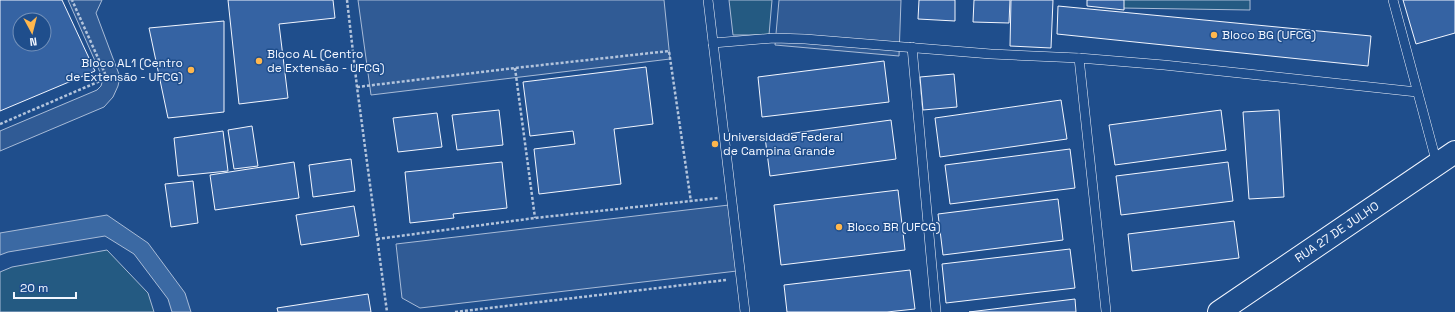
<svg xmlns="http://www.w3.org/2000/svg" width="1455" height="312" font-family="'Space Grotesk',sans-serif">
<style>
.green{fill:#245a82;stroke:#a8bbd7}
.parking{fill:#305b95;stroke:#a8bbd7}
.water{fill:#3b69a3;stroke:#a8bbd7}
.building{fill:#3563a3;stroke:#f2f6ff;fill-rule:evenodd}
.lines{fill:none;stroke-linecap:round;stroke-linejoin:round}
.service-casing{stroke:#f2f6ff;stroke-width:10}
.tertiary-casing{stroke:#f2f6ff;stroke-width:24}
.path{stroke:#b3c4dc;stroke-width:2.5;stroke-dasharray:3 2;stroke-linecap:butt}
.service{stroke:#1f4e8c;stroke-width:9}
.tertiary{stroke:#1f4e8c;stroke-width:22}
.poi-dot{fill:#ffb74d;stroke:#1f4e8c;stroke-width:1.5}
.labels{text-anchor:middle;stroke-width:3;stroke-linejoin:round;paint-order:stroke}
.poi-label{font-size:12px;fill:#f2f6ff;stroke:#1f4e8c;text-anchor:start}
.street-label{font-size:12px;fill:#f2f6ff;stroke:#1f4e8c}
</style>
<rect width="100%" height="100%" fill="#1f4e8c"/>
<g class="green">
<path d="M729,0H772L769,35H733Z"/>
<path d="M1121,0H1250V10L1121,8Z"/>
<path d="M107,250L148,293L154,312H0V272L12,267Z"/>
</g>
<g class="parking">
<path d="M68,0H102L96,13L120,77L118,86L113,97L104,107L0,151V131L97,90L101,86L103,79Z"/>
<path d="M358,0H664L670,59L371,95Z"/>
<path d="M779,0H901L899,56L775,45Z"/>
<path d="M729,205L737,271L420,308L402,298L396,244Z"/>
</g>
<path class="water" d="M107,215L148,243L185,293L191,312H172L168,299L134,254L105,236L8,252L0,255V233Z"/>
<g class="building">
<path d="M0,0H62L95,71L0,111ZM20,20H44V44H20Z"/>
<path d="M228,0H333L335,18L279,24L288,98L239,104Z"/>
<path d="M919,0H955V21L918,19Z"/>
<path d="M974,0H1010L1009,23L973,22Z"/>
<path d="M1011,0H1053L1051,48L1010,46Z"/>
<path d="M1087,0H1124V10L1087,6Z"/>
<path d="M1403,0H1455V33L1416,44Z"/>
<path d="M1058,6L1371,36L1368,66L1057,34Z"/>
<path d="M224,21V112L168,118L149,28Z"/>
<path d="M884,61L889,102L762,117L758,77Z"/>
<path d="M646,67L653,124L614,129L621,184L539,194L534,149L575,144L573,131L530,136L523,82Z"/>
<path d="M954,74L957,107L923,110L920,77Z"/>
<path d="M1061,100L1067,139L940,157L935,118Z"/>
<path d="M499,110L503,145L457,150L452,115Z"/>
<path d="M1221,110L1226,150L1115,165L1109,125Z"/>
<path d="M1279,110L1284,197L1249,199L1243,112Z"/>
<path d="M437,113L442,147L398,152L393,118Z"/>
<path d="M891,120L896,159L770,176L765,137Z"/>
<path d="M252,126L258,166L234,169L228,130Z"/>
<path d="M223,131L228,171L178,176L174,138Z"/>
<path d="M1070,149L1075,188L950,204L945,165Z"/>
<path d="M351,159L355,191L313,197L309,165Z"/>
<path d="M294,162L299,198L215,210L210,175Z"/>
<path d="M502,162L507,208L453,214L454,218L410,223L405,172Z"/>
<path d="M1228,162L1233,201L1121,215L1116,176Z"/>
<path d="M193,181L198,223L171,227L165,184Z"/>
<path d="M898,190L905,250L781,265L774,205Z"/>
<path d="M1058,199L1063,240L943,255L938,214Z"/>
<path d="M354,206L359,236L301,245L296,215Z"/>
<path d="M1234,221L1239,258L1132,271L1128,234Z"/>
<path d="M1070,249L1075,288L946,303L942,264Z"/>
<path d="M910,270L915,309L887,312H787L784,285Z"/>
<path d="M368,294L371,312H278L277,308Z"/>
<path d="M1075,299L1076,312H969Z"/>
</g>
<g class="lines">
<defs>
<g id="service">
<path d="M708,0L745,312"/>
<path d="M1393,0L1437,164"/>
<path d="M713,43L774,38L805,39L991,54L1079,58L1164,65L1417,92"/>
<path d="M912,47L936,312"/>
<path d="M1079,58L1106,311"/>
</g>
<path id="tertiary" d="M1219,312L1455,152"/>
</defs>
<use href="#service" class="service-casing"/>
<use href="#tertiary" class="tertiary-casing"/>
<g class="path">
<path d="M347,0L357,87L387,312"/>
<path d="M515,68L535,218"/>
<path d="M357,87L515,68L669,51L691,202"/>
<path d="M0,124L107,78L72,0"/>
<path d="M377,239L535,218L718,198"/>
<path d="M455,312L726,280"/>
</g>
<use href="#service" class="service"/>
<use href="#tertiary" class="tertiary"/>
</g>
<g class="poi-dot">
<circle cx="1214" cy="35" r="4"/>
<circle cx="259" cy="61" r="4"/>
<circle cx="191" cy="70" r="4"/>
<circle cx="715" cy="144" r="4"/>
<circle cx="839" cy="227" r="4"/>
</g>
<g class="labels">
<g class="poi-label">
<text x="1222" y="39">Bloco BG (UFCG)</text>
<text x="267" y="58">Bloco AL (Centro<tspan x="267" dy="14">de Extensão - UFCG)</tspan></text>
<text x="183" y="67" text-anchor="end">Bloco AL1 (Centro<tspan x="183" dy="14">de Extensão - UFCG)</tspan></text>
<text x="723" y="141">Universidade Federal<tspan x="723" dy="14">de Campina Grande</tspan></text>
<text x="847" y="231">Bloco BR (UFCG)</text>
</g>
<g class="street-label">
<text transform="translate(1337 232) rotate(-34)" y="4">RUA 27 DE JULHO</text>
</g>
</g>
<g transform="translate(32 32) rotate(173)"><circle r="19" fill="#1f4e8c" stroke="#7391ba"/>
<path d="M0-3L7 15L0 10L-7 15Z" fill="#ffb74d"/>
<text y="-6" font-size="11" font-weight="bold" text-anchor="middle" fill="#f2f6ff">N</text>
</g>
<path d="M14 292v6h62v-6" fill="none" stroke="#f2f6ff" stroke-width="2"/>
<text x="20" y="292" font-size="12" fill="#f2f6ff" stroke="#1f4e8c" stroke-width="3" paint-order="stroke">20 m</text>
</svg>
